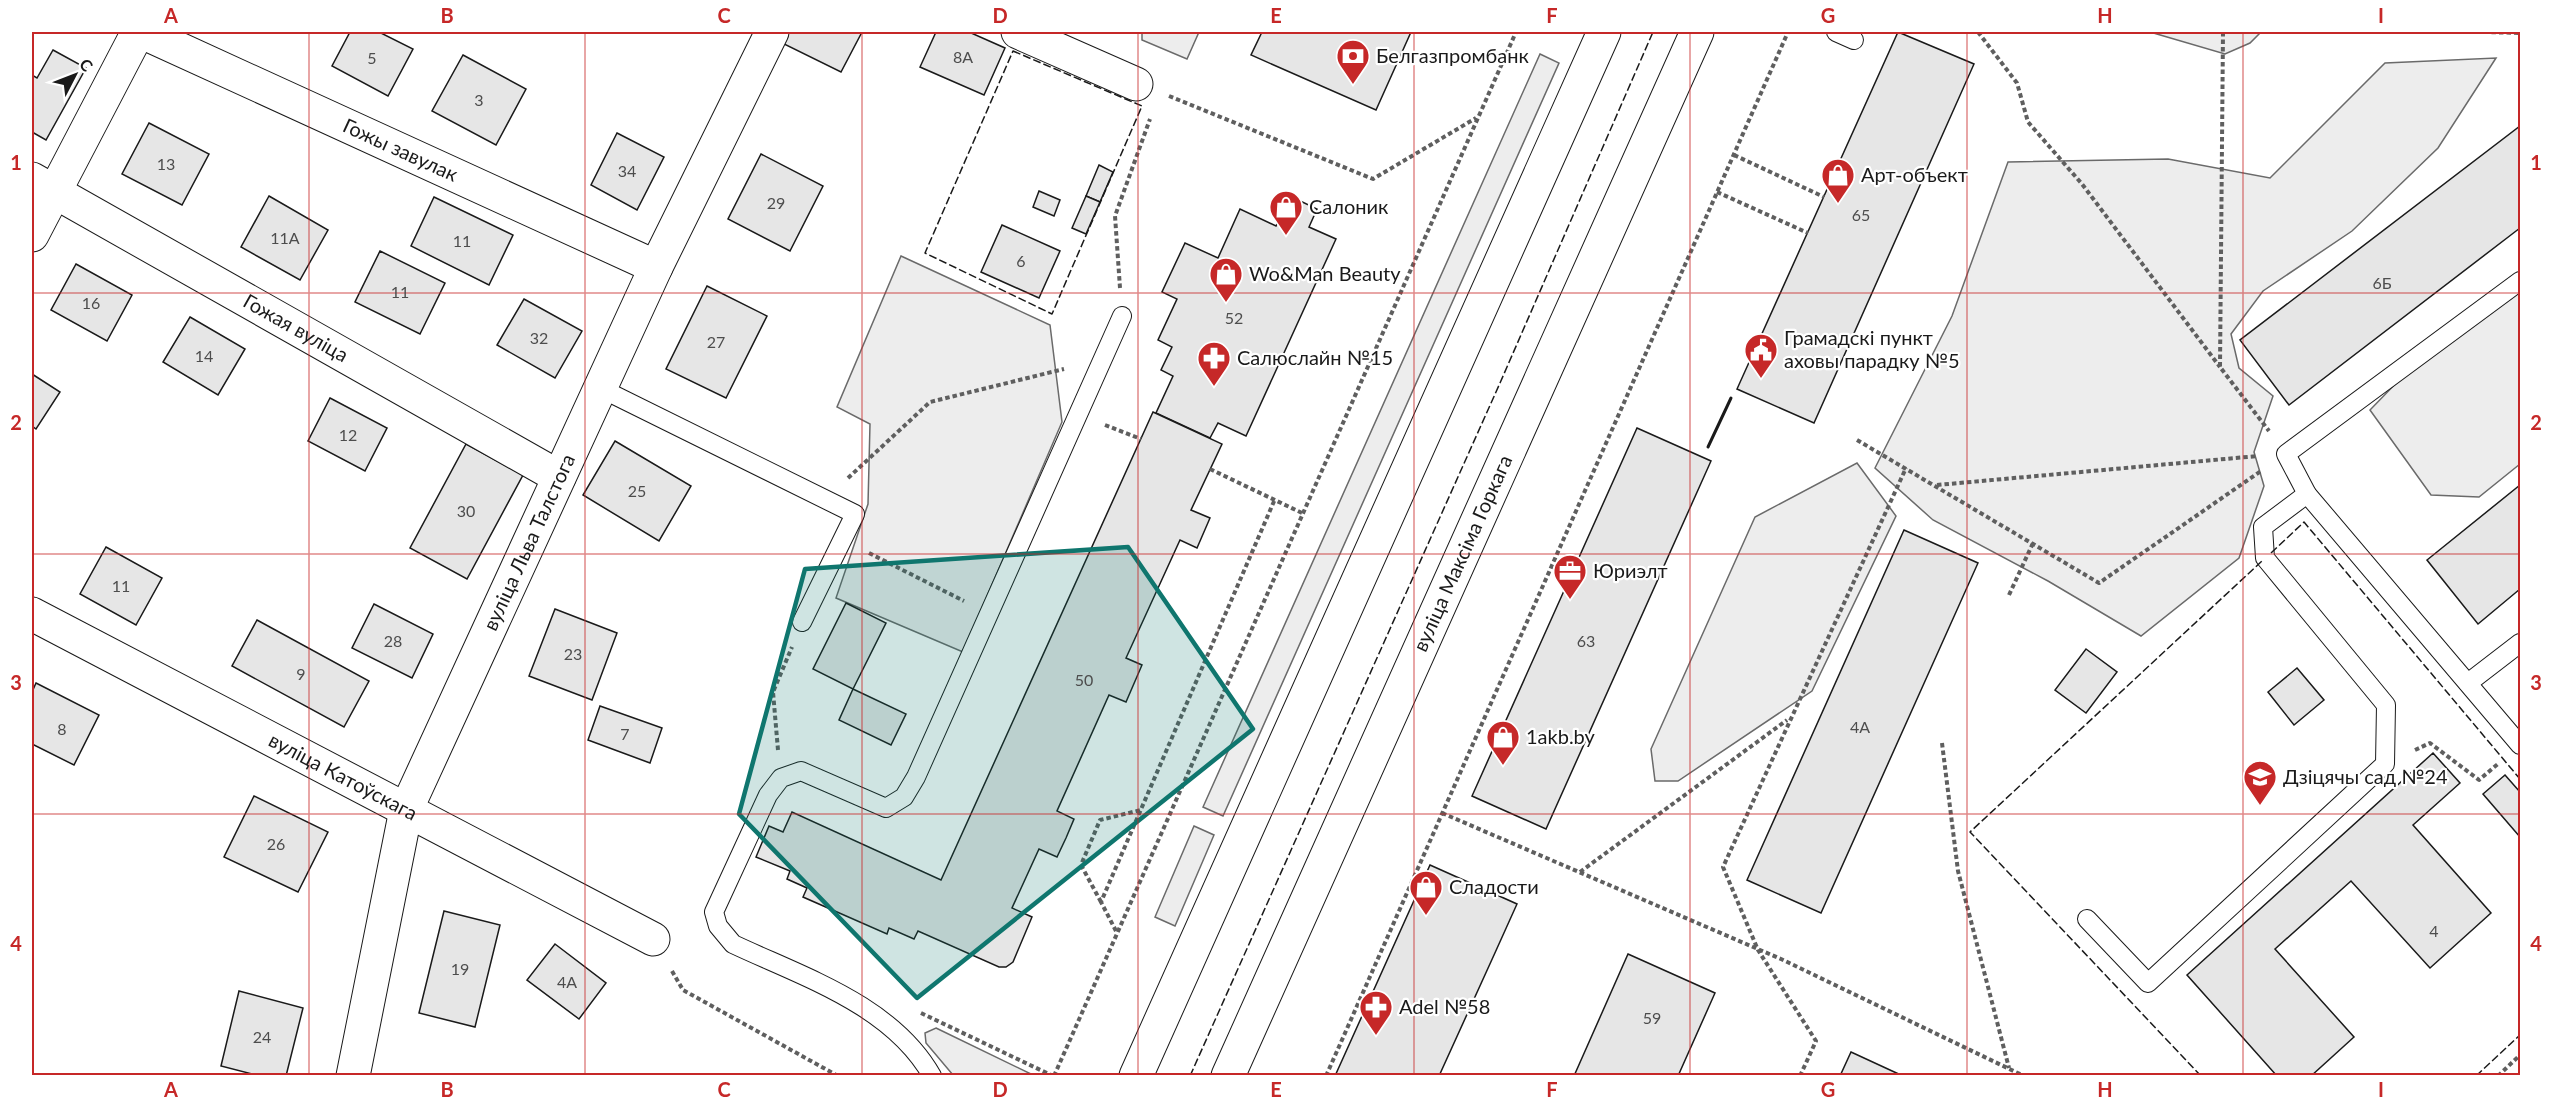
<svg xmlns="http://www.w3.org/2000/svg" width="2552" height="1107" font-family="Lato,sans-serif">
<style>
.built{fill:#ededed;stroke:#6a6a6a;stroke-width:1.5}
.building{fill:#e6e6e6;stroke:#1a1a1a;stroke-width:1.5}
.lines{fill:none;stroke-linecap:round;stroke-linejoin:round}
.lane-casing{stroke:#1a1a1a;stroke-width:20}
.street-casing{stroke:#1a1a1a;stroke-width:35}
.secondary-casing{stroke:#1a1a1a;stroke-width:35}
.path{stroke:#5f5f5f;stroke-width:4;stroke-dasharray:4.5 3;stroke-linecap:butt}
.lane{stroke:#fff;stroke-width:18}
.street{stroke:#fff;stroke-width:33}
.secondary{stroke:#fff;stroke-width:33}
.fence{stroke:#1a1a1a;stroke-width:1.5;stroke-dasharray:8 3;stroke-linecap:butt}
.wall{stroke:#1a1a1a;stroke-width:3}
.marked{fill:#0f766e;fill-opacity:0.2;stroke:#0f766e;stroke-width:4.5;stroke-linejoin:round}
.grid{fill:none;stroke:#c62828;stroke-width:1.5;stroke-opacity:0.55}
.labels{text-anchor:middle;stroke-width:4.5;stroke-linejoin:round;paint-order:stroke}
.number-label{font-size:16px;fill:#4d4d4d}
.poi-label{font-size:20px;fill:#1a1a1a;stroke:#fff;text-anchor:start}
.street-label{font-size:20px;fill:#1a1a1a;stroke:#fff}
.neatline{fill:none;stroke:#c62828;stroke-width:2}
.grid-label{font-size:20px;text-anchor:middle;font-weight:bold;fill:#c62828}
</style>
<rect width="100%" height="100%" fill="#fff"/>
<g class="built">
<path d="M1142,32H1199L1187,59L1142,40Z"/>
<path d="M2150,32H2261L2250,43L2225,54Z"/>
<path d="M1540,54L1559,63L1223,816L1203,807Z"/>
<path d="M2496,58L2438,148L2352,231L2263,291L2231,334L2239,368L2273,396L2254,452L2264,486L2239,558L2141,636L2048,581L1933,520L1875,468L1952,316L2008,162L2168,159L2270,178L2385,63Z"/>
<path d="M901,256L1050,325L1062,422L963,652L836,598L868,504L870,424L837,407Z"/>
<path d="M2520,288V464L2479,497L2431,495L2370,410L2403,376Z"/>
<path d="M1857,463L1896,516L1812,691L1678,781H1655L1651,749L1755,517Z"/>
<path d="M1194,826L1214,835L1175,926L1155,917Z"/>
<path d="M936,1028L1033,1075H953L926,1043L925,1033Z"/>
</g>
<g class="building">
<path d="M350,32H379L413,49L388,96L332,66Z"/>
<path d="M786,32H862L841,72L780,42Z"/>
<path d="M936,32H969L1005,48L984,95L920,67Z"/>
<path d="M1262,32H1411L1376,110L1251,55Z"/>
<path d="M1898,32L1974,64L1814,423L1737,389Z"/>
<path d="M53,50L86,68L46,140L32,132V75L37,78Z"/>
<path d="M463,55L526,89L496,145L432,111Z"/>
<path d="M149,123L209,154L182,205L122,174Z"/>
<path d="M2520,126V228L2289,405L2240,340Z"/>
<path d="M617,133L664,157L637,210L591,185Z"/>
<path d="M761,154L823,186L790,251L728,219Z"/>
<path d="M1099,165L1113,172L1100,202L1086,196Z"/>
<path d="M1039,191L1060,200L1054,216L1033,207Z"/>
<path d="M269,196L328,230L300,280L241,247Z"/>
<path d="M1086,196L1100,202L1086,234L1072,228Z"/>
<path d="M1290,196L1317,209L1309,227L1336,239L1246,436L1218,423L1210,438L1156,413L1173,376L1161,370L1172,347L1158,340L1177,299L1162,292L1185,243L1218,258L1240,209L1276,226Z"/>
<path d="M434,197L513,235L489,285L411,246Z"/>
<path d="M1002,225L1060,251L1039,298L981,272Z"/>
<path d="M380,251L445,283L420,334L355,302Z"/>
<path d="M76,264L132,295L107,341L51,310Z"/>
<path d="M707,286L767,316L726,398L666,369Z"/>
<path d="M524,299L582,331L555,378L497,345Z"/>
<path d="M190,317L245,349L218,395L163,362Z"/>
<path d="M32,374L60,392L36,429L32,426Z"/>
<path d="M330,398L387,428L365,471L308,441Z"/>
<path d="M1153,412L1222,444L1191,510L1210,518L1197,548L1180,540L1126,658L1142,665L1126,702L1109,695L1057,811L1074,819L1066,838L1057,857L1039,849L1012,908L1032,917L1013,962L1006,967H999L918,931L914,939L889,928L887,934L803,897L807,888L787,879L790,871L756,857L769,826L783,832L792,812L941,880Z"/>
<path d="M1637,428L1711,461L1546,829L1472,796Z"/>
<path d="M615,441L691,486L659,541L583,495Z"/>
<path d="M466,444L523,475L467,579L410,548Z"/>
<path d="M2520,485V589L2478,624L2427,560Z"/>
<path d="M1904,530L1978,563L1821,913L1747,880Z"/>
<path d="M106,547L162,578L136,625L80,594Z"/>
<path d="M846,603L886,623L853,689L813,669Z"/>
<path d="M374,604L433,634L412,678L352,648Z"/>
<path d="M555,609L617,633L592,700L529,676Z"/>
<path d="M257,620L369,681L344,727L232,666Z"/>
<path d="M2086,649L2117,672L2086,713L2055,690Z"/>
<path d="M2297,668L2324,700L2294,725L2268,692Z"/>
<path d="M36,683L99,715L74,765L32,744V692Z"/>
<path d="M853,689L906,714L891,745L839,720Z"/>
<path d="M600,706L662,728L650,763L588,740Z"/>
<path d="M2433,753L2460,783L2413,825L2491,913L2430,968L2351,881L2275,949L2354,1037L2311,1076H2277L2187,975Z"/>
<path d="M2505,775L2520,792V837L2483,794Z"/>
<path d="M254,796L328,832L298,892L224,857Z"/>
<path d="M1430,865L1517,904L1494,955L1439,1076H1335Z"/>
<path d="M444,911L500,925L475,1027L419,1013Z"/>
<path d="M555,944L606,983L579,1019L527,980Z"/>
<path d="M1628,954L1715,993L1678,1076H1574Z"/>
<path d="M239,991L303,1008L286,1076H260L221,1066Z"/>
<path d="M1851,1052L1903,1076H1840Z"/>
</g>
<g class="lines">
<defs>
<g id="lane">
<path d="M1836,32L1854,40"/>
<path d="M2520,281L2286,454L2307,494L2520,745"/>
<path d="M600,388L855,514L802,622"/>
<path d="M2468,683L2520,643"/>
<path d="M2087,919L2148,983L2385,764L2386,705L2265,558L2263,527L2307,494"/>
<path d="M932,1076C892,1005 803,977 733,944L718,926L714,912L768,795L781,778L801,771L886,808L904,797L916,777L1122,316"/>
</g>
<g id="street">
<path id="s1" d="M142,32L656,267"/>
<path d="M1018,32L1136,84"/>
<path id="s2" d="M32,179L559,477"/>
<path d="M32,235L138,32"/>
<path id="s3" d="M32,614L653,939"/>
<path id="s4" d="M353,1076L406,810L656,267L772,32"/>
</g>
<g id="secondary">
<path d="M1136,1076L1604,32"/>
<path id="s5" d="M1228,1076L1697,32"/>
</g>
</defs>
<use href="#lane" class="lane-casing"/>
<use href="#street" class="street-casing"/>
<use href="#secondary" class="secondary-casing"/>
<g class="path">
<path d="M1978,32L2017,83L2028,122L2082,184L2220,367"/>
<path d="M2223,32L2220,367L2269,431"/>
<path d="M2484,32L2520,33"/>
<path d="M1169,96L1373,179L1476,118"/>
<path d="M1734,155L1824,197"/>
<path d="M1717,192L1808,233"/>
<path d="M1120,288L1115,216L1150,119"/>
<path d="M1105,425L1141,439"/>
<path d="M1857,440L2099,583L2261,471"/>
<path d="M1210,469L1302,513"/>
<path d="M848,478L930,402L1064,369"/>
<path d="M1937,485L2258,456"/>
<path d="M869,553L964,601"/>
<path d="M2009,595L2033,543"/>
<path d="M1942,743L1958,871L2009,1068"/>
<path d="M778,750L773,692L792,647"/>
<path d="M2415,750L2430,743L2479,780L2499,763"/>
<path d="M1442,813L1781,959L2024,1076"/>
<path d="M1580,872L1787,720"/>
<path d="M1101,902L1081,865L1100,820L1141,810"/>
<path d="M1116,931L1101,902L1275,499"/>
<path d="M672,971L683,990L838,1076"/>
<path d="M921,1013L1053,1076"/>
<path d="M1054,1076L1516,32"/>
<path d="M1326,1076L1788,32"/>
<path d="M1800,1076L1816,1041L1758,950L1723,867L1906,468"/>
<path d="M2498,1076L2520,1055"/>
</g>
<use href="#lane" class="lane"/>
<use href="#street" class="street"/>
<use href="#secondary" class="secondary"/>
<g class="fence">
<path d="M1013,51L1142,106L1052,314L925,253Z"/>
<path d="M2271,553L2304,522L2520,779"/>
<path d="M1190,1076L1500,383L1653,32"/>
<path d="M2201,1076L1970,832L2262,561"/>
<path d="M2476,1076L2520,1035"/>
</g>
<path class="wall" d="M1708,447L1731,398"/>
</g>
<path class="marked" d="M1128,547L1253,729L917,998L739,814L805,569Z"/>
<path class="grid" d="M309,32V1076M585,32V1076M862,32V1076M1138,32V1076M1414,32V1076M1690,32V1076M1967,32V1076M2243,32V1076M32,293H2520M32,554H2520M32,814H2520"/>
<defs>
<symbol id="bank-pin" viewBox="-11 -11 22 30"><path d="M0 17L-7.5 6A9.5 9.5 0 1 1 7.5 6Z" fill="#c62828" stroke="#fff"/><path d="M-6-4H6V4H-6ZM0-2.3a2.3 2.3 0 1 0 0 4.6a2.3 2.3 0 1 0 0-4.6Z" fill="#fff"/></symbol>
<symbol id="shop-pin" viewBox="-11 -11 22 30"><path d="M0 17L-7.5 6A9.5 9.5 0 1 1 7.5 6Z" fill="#c62828" stroke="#fff"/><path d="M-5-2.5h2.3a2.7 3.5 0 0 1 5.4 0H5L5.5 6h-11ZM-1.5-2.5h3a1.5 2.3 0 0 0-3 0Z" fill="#fff"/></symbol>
<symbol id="civic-pin" viewBox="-11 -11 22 30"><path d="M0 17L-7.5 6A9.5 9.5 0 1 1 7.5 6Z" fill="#c62828" stroke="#fff"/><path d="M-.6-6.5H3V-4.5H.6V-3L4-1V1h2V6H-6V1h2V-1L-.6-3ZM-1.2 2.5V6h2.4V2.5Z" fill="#fff"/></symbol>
<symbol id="pharmacy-pin" viewBox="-11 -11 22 30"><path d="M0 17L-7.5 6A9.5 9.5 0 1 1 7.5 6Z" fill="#c62828" stroke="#fff"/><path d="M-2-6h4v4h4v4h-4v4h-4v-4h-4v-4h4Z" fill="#fff"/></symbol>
<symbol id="office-pin" viewBox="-11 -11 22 30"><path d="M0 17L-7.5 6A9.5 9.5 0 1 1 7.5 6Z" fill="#c62828" stroke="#fff"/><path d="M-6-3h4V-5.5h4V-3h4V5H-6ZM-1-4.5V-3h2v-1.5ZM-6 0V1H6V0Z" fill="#fff"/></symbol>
<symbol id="school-pin" viewBox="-11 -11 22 30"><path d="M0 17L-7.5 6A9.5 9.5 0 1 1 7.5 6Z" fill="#c62828" stroke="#fff"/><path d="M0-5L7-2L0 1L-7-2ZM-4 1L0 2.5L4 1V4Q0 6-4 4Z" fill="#fff"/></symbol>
</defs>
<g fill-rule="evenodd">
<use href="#bank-pin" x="1334" y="37" width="38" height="52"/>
<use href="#shop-pin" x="1819" y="156" width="38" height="52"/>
<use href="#shop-pin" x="1267" y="188" width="38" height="52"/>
<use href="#shop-pin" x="1207" y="255" width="38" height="52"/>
<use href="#civic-pin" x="1742" y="331" width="38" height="52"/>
<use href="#pharmacy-pin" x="1195" y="339" width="38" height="52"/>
<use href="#office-pin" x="1551" y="552" width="38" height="52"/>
<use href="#shop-pin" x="1484" y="718" width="38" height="52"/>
<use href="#school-pin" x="2241" y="758" width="38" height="52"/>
<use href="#shop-pin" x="1407" y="868" width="38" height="52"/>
<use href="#pharmacy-pin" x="1357" y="988" width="38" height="52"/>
</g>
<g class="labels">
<g class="number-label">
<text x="963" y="63">8А</text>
<text x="372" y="64">5</text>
<text x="479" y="106">3</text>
<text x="166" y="170">13</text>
<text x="627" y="177">34</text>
<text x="776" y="209">29</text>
<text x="1861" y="221">65</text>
<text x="285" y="244">11А</text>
<text x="462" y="247">11</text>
<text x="1021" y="267">6</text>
<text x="2382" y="289">6Б</text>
<text x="400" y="298">11</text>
<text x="91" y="309">16</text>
<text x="1234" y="324">52</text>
<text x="539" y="344">32</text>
<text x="716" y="348">27</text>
<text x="204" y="362">14</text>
<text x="348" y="441">12</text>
<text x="637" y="497">25</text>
<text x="466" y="517">30</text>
<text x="121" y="592">11</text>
<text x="393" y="647">28</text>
<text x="1586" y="647">63</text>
<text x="573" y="660">23</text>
<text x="301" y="680">9</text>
<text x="1084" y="686">50</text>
<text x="1860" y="733">4А</text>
<text x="62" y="735">8</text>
<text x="625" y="740">7</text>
<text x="276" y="850">26</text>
<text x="2434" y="937">4</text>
<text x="460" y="975">19</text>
<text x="567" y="988">4А</text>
<text x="1652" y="1024">59</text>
<text x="262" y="1043">24</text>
</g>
<g class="poi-label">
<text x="1376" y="63">Белгазпромбанк</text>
<text x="1861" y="182">Арт-объект</text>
<text x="1309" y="214">Салоник</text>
<text x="1249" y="281">Wo&amp;Man Beauty</text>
<text x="1784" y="345">Грамадскі пункт<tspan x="1784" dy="23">аховы парадку №5</tspan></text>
<text x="1237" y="365">Салюслайн №15</text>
<text x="1593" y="578">Юриэлт</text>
<text x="1526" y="744">1akb.by</text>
<text x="2283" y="784">Дзіцячы сад №24</text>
<text x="1449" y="894">Сладости</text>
<text x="1399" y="1014">Adel №58</text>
</g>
<g class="street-label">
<text dy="7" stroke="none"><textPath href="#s1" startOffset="284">Гожы завулак</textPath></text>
<text dy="7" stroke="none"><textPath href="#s2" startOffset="303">Гожая вуліца</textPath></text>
<text dy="7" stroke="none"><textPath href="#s4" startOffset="566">вуліца Льва Талстога</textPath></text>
<text dy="7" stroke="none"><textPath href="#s5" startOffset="573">вуліца Максіма Горкага</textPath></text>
<text dy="7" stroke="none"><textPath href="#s3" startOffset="351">вуліца Катоўскага</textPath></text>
</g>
</g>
<rect width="2552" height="1107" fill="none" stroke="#ffffff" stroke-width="66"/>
<g transform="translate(75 75) rotate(48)" stroke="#ffffff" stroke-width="4.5" paint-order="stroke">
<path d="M0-4.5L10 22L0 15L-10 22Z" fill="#1a1a1a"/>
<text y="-9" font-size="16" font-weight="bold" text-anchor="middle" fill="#1a1a1a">С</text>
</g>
<rect x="33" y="33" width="2486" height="1041" class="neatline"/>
<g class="grid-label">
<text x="171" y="23">A</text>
<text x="447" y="23">B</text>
<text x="724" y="23">C</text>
<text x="1000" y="23">D</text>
<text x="1276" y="23">E</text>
<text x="1552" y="23">F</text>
<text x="1828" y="23">G</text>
<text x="2105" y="23">H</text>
<text x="2381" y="23">I</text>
<text x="16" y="170">1</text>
<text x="2536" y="170">1</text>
<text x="16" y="430">2</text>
<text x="2536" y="430">2</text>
<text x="16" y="690">3</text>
<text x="2536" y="690">3</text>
<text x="16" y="951">4</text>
<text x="2536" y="951">4</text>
<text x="171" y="1097">A</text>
<text x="447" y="1097">B</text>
<text x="724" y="1097">C</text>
<text x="1000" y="1097">D</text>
<text x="1276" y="1097">E</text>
<text x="1552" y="1097">F</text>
<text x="1828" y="1097">G</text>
<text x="2105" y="1097">H</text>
<text x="2381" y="1097">I</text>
</g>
</svg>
